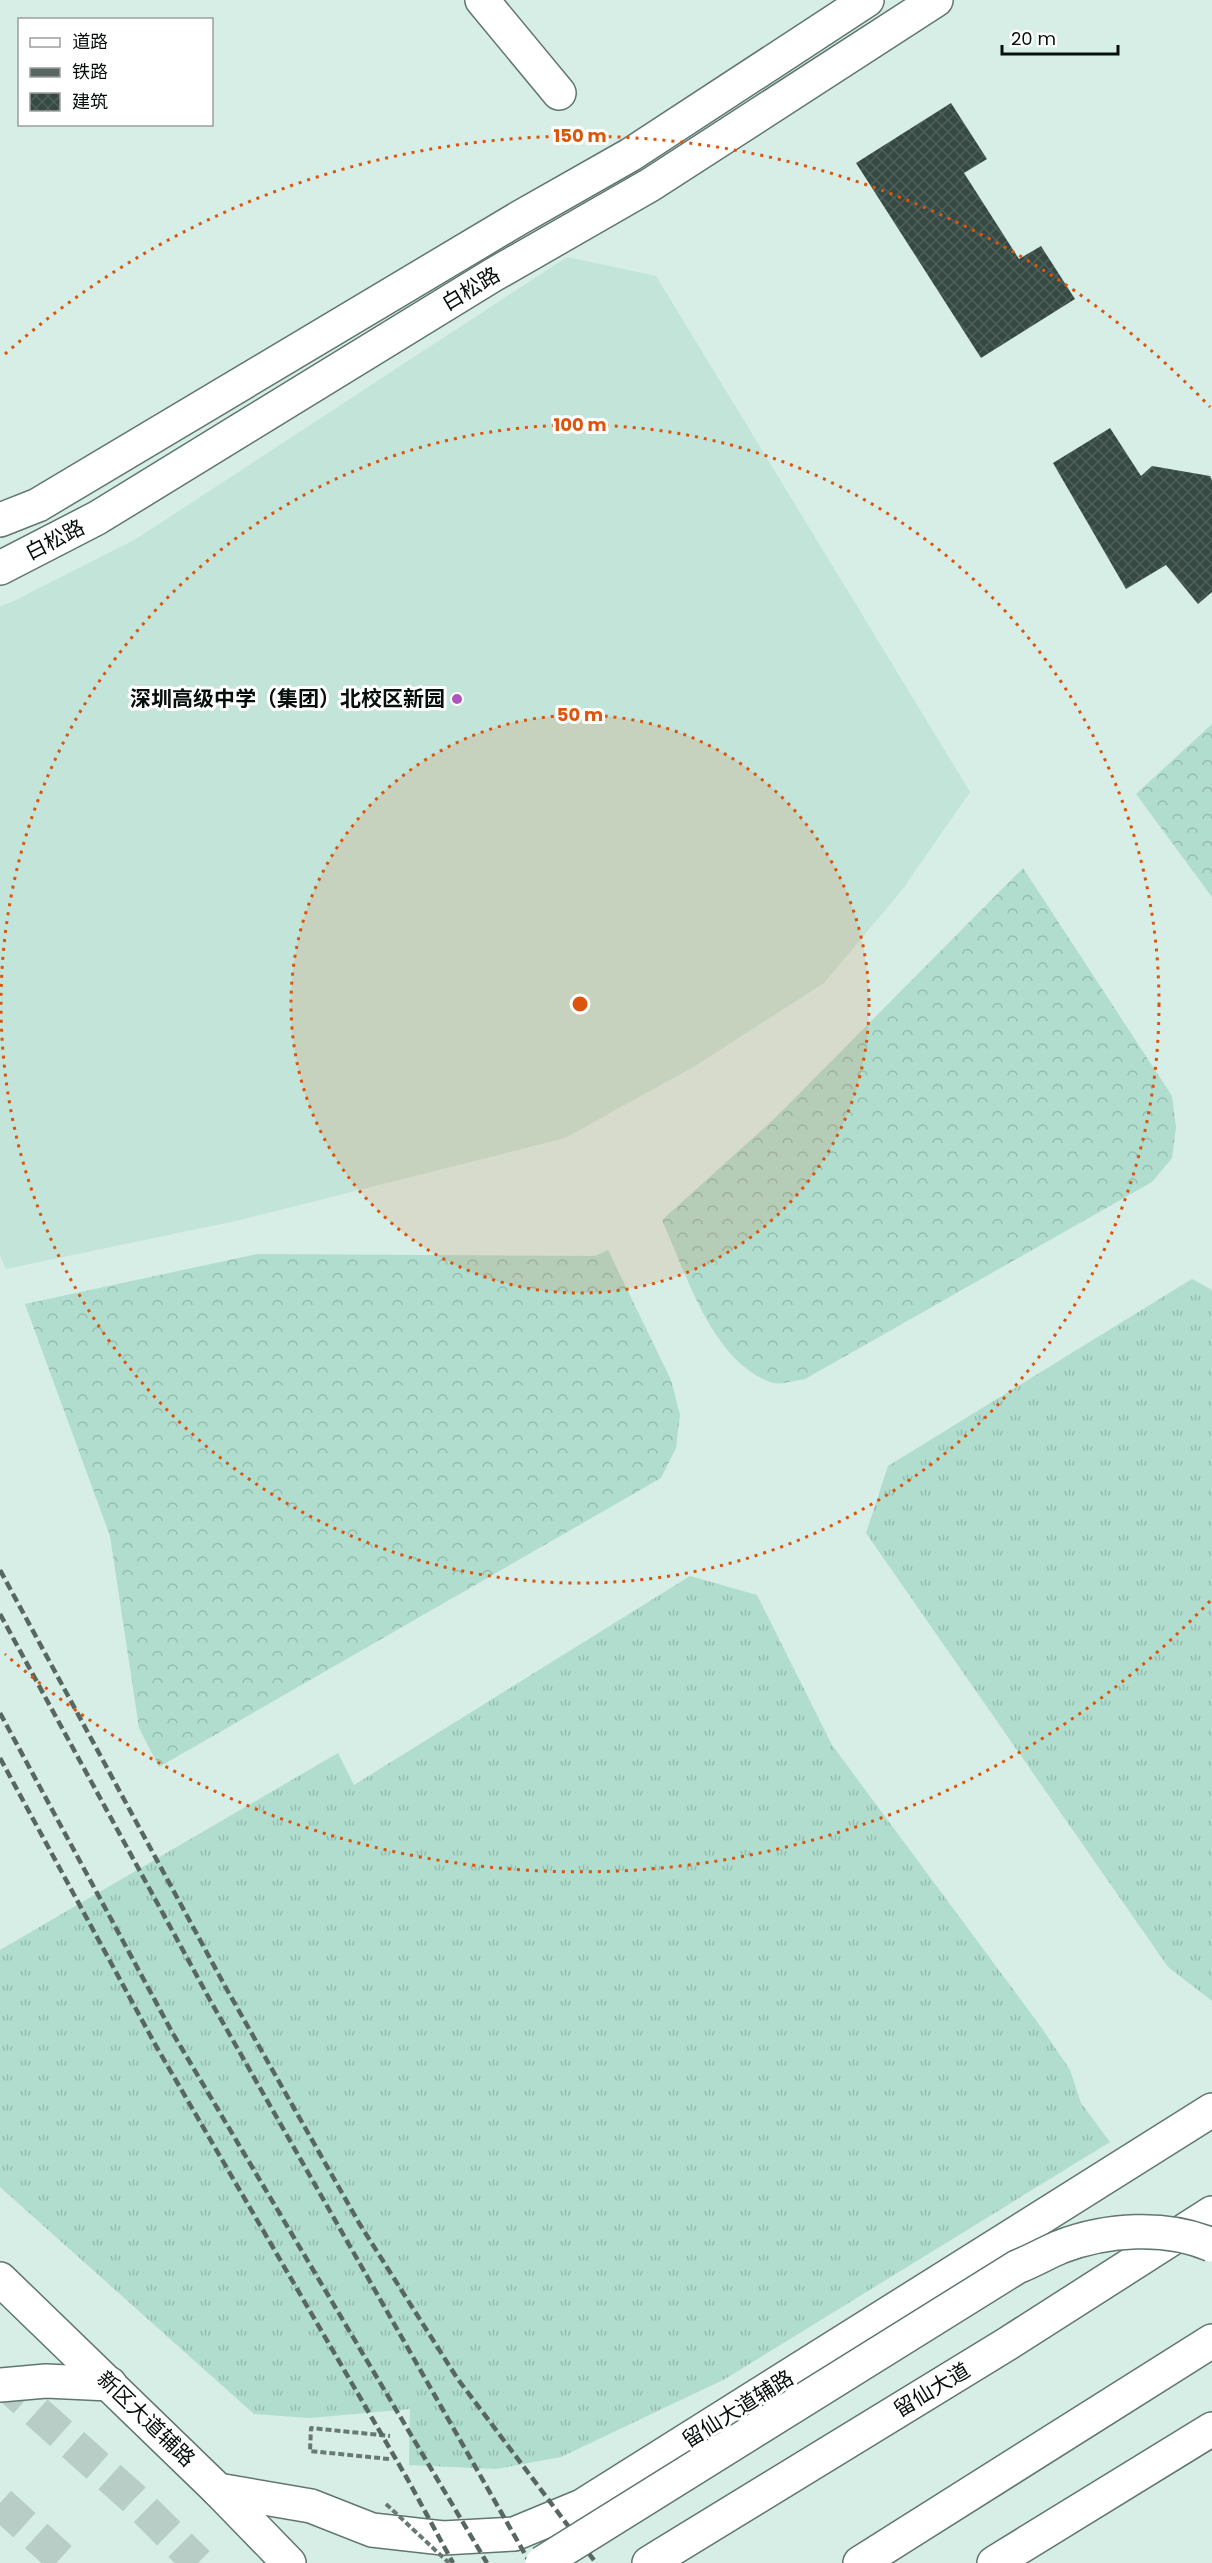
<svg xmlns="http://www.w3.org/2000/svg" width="1212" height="2563" font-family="Poppins,'Noto Sans SC',sans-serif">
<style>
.built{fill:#c3e4d8}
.grass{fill:url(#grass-tufts)}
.forest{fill:url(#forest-crowns)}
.building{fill:url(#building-cross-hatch)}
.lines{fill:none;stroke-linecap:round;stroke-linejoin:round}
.primary-tunnel{stroke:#b7cdc5;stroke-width:33;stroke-dasharray:33 16;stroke-linecap:butt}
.minor-casing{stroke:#60766e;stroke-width:36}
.secondary-casing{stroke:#60766e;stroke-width:36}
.primary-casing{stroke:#60766e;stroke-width:36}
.path{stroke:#6a7975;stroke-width:4;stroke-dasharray:6 3;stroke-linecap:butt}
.minor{stroke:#fff;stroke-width:33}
.secondary{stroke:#fff;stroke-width:33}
.primary{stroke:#fff;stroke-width:33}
.rail{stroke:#596763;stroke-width:4.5;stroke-dasharray:9 4.5;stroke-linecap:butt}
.primary-bridge-casing{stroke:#60766e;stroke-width:36;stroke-linecap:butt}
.path-bridge{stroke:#6a7975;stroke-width:4;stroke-dasharray:6 3;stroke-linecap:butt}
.primary-bridge{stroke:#fff;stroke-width:33}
.ring{fill:none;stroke:#dd550c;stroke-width:3;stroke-dasharray:3 6}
.poi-dot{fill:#af53bd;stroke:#fff;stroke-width:2}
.labels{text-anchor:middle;stroke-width:6;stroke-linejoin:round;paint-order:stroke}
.street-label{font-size:21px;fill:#070f0d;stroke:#fff}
.poi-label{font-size:21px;font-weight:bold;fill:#070f0d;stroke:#fff;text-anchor:end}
.centre{fill:#dd550c;stroke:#fff;stroke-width:3}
.ring-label{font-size:18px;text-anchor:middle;font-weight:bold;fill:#dd550c;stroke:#fff;stroke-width:6;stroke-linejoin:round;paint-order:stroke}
</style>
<defs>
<pattern id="grass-tufts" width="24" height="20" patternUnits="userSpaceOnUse" patternTransform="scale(1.5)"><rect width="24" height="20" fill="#b0ddce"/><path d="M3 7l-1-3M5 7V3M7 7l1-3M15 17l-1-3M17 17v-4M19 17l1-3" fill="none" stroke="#96bcb0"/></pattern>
<pattern id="forest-crowns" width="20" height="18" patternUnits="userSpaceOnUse" patternTransform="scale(1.5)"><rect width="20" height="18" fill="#b0ddce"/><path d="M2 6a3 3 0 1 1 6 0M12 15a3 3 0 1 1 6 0" fill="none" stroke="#96bcb0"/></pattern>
<pattern id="building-cross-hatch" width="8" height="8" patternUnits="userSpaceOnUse" patternTransform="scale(1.5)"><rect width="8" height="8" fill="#364a43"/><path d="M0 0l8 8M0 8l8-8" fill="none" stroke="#4f605a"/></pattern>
</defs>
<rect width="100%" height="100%" fill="#d6eee6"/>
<path class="built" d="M567,257L656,276L970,792L902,890L824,983L695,1066L565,1138L240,1220L6,1269L0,1256V606L12,602L136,539Z"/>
<g class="grass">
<path d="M1192,1279L1212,1290V2001L1168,1967L866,1533L888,1466Z"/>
<path d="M690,1576L757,1595L832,1745L1041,2027L1070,2070L1081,2103L1110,2142L725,2379L561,2457L496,2469L409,2465L410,2409L310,2418L254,2414L0,2187V1950L338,1753L354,1785Z"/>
</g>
<g class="forest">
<path d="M1212,724V897L1136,794Z"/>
<path d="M1023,868L1172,1096L1176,1127L1172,1158L1152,1182L805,1379C796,1380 781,1385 773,1383C712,1363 686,1273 662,1220L773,1120Z"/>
<path d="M608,1250L671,1380L680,1415L676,1448L661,1478L159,1767L139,1728L110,1536L25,1304L257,1254L595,1256Z"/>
</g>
<g class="building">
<path d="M951,103L987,159L964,173L1019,259L1041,246L1075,299L981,358L856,163Z"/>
<path d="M1110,428L1141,476L1152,466L1210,476L1212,480V592L1198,604L1166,565L1126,589L1053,463Z"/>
</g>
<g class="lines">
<g class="primary-tunnel">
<path d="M0,2379L134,2499L198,2563"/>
<path d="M0,2503L66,2563"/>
</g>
<defs>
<g id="minor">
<path d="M482,0L559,93"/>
<path d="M0,520L38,505L519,218L630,155L867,0"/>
<path d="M0,568L97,518L493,275L650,185L936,0"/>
</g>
<g id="secondary">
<path d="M0,2279L218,2490L289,2563"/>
<path d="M0,2385L46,2381L110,2384"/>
<path d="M218,2490L311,2506L372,2530L443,2538L514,2534L582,2506L1212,2110"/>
<path d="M994,2563L1212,2429"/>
</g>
<g id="primary">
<path d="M649,2563L1007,2344L1212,2213"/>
<path d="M860,2563L1212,2341"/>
</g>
</defs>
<use href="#minor" class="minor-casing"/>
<use href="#secondary" class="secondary-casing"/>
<use href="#primary" class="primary-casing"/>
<path class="path" d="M389,2459L310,2451L311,2428L390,2436"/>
<use href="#minor" class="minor"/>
<use href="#secondary" class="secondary"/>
<use href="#primary" class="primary"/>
<g class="rail">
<path d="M0,1570L226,1988L359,2223L457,2378L596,2563"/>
<path d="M0,1614L210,2000L530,2563"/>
<path d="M0,1713L172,2032L487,2563"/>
<path d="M0,1758L156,2046L408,2480L453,2563"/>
</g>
<defs>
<path id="primary-bridge" d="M542,2563L1017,2267C1032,2261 1046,2253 1060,2247C1106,2229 1166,2225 1212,2245"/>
</defs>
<use href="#primary-bridge" class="primary-bridge-casing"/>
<path class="path-bridge" d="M386,2504L449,2563"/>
<use href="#primary-bridge" class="primary-bridge"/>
</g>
<circle cx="580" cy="1004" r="289" fill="#dd550c" fill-opacity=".12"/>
<g class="ring">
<circle cx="580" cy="1004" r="289"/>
<circle cx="580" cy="1004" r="579"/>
<path d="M1210 1601A868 868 0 0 1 5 1654M5 354A868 868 0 0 1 1210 407"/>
</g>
<circle class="poi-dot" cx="457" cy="699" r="6"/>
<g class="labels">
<g class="street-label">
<text transform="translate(471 289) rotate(-31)" y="7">白松路</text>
<text transform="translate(55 540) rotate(-27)" y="7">白松路</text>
<text transform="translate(932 2390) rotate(-31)" y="7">留仙大道</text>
<text transform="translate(738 2409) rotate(-32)" y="7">留仙大道辅路</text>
<text transform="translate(146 2419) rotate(44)" y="7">新区大道辅路</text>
</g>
<g class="poi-label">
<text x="445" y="706">深圳高级中学（集团）北校区新园</text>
</g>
</g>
<circle cx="580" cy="1004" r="9" class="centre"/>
<g class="ring-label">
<text x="580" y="142">150 m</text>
<text x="580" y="431">100 m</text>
<text x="580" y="721">50 m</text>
</g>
<rect x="18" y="18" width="195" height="108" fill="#ffffff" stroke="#9c9f9e" stroke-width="1.5"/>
<rect x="30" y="38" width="30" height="9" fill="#ffffff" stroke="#9c9f9e" stroke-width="1.5"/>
<text x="72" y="48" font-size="18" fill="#070f0d">道路</text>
<rect x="30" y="68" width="30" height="9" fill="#596763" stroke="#9c9f9e" stroke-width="1.5"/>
<text x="72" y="78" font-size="18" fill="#070f0d">铁路</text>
<rect x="30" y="93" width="30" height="18" fill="url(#building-cross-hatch)" stroke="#9c9f9e" stroke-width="1.5"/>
<text x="72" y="108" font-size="18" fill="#070f0d">建筑</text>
<path d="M1002 45v9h116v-9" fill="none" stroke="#070f0d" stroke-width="3"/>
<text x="1011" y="45" font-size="18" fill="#070f0d" stroke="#ffffff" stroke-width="4.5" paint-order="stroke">20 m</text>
</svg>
